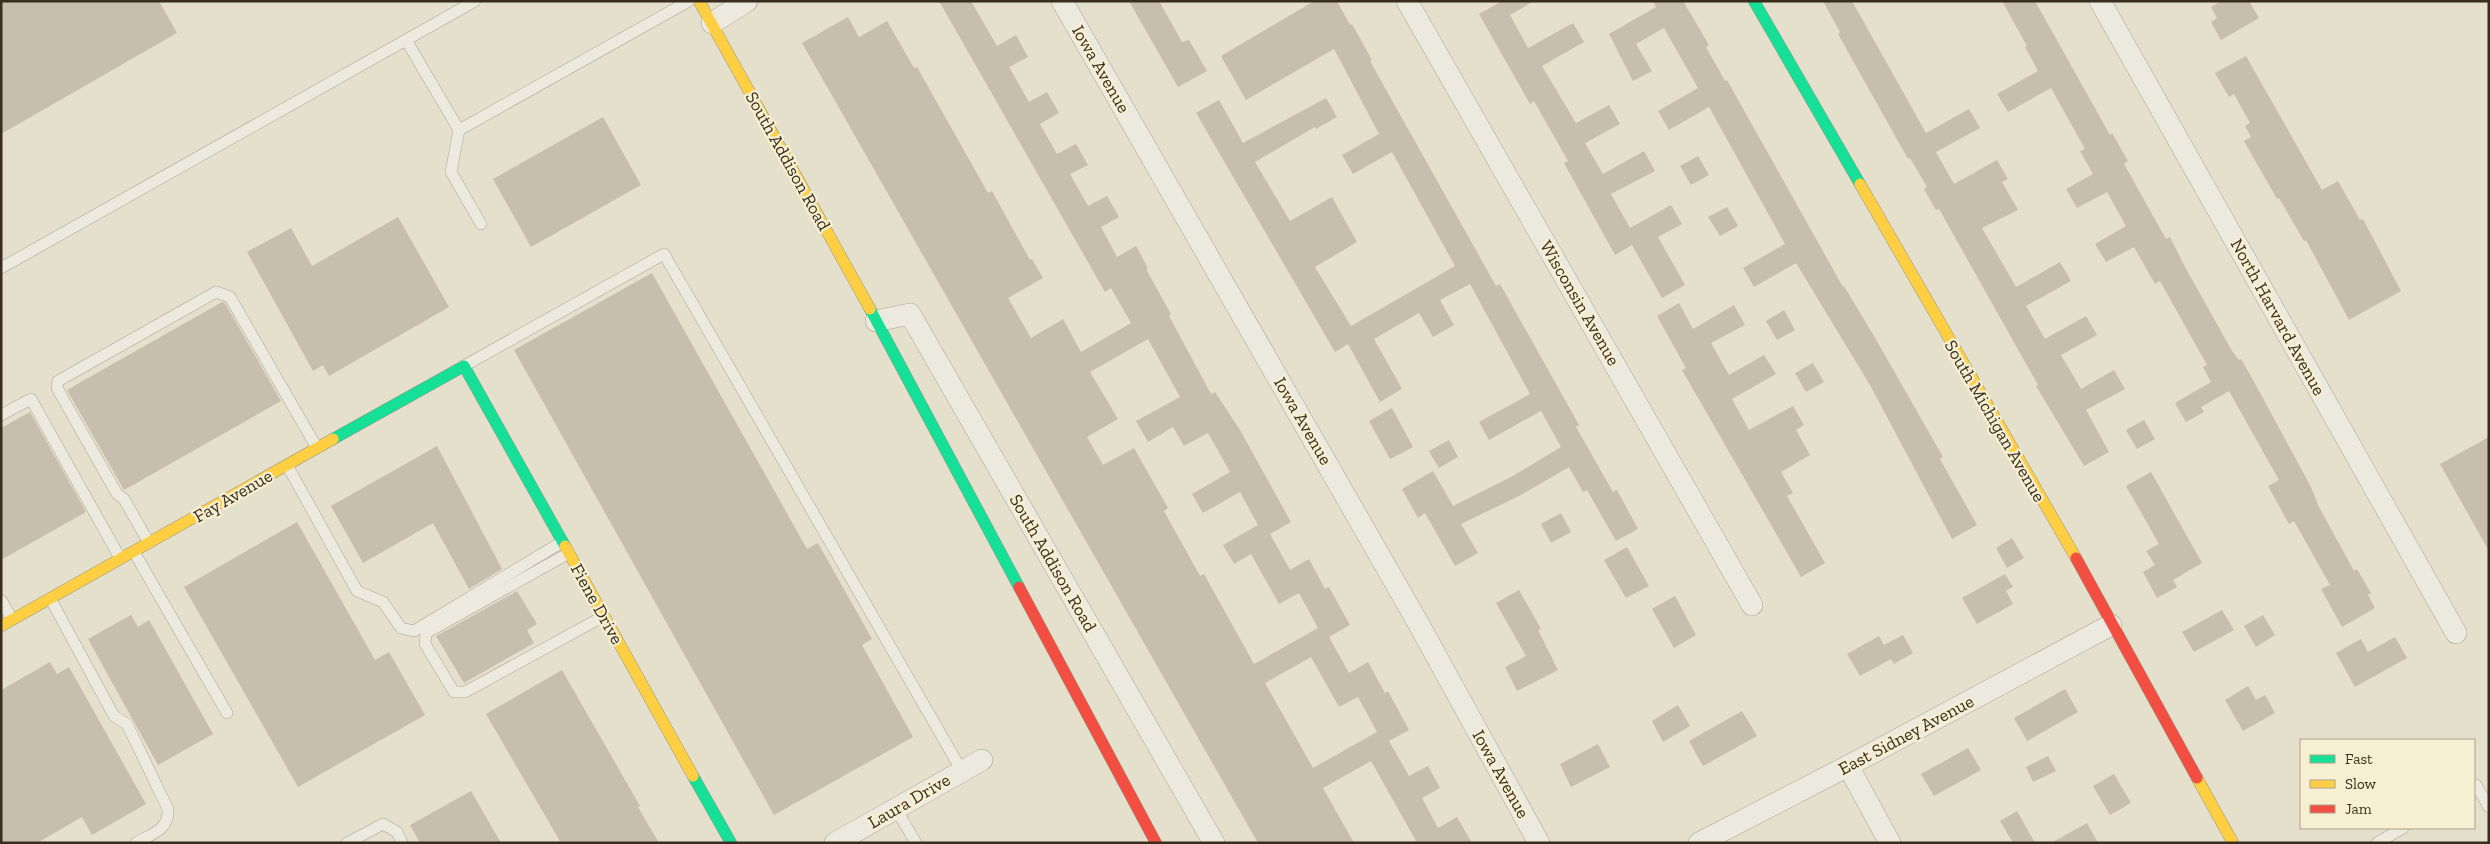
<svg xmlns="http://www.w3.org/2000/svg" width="2490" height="844" font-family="'Zilla Slab',serif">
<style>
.building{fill:#c8bead;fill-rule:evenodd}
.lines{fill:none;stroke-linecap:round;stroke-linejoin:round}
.lane-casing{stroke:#aaa496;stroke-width:12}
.street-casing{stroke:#aaa496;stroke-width:22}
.fast-casing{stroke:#999486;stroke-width:12}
.slow-casing{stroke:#999486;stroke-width:12}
.jam-casing{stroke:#999486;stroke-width:12}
.lane{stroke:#ece9df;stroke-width:11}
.street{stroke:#ece9df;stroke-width:21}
.fast{stroke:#16e098;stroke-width:11}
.slow{stroke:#ffcf43;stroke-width:11}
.jam{stroke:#f24e42;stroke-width:11}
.labels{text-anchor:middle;stroke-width:4.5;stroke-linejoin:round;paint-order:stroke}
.street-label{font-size:18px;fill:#392d1d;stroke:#f7efd2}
</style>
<rect width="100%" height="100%" fill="#e4e0cc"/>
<g class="building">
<path d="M1,1H159L177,33L1,134Z"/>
<path d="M939,1H971L997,46L1016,35L1028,57L1009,67L1029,102L1047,92L1059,113L1040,124L1057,154L1076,144L1088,165L1070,174L1088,206L1107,196L1119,217L1101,227L1117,257L1136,246L1148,268L1146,269L1171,314L1169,316L1211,394L1215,392L1240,430L1291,522L1270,534L1290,570L1309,559L1325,589L1329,587L1350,625L1329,637L1349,673L1368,662L1385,693L1388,691L1409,730L1389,741L1409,776L1428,766L1440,788L1422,798L1438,828L1457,817L1472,843H1413L1416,841L1371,761L1323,788L1354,843H1258L802,43L848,17L859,37L887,21L914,68L917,67L988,193L992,191L1030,260L1032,259L1043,278L1008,298L1031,338L1063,319L1081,352L1131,323L1111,288L1105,292ZM1148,339L1180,397L1136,421L1148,442L1173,427L1184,446L1208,433L1230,472L1192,494L1203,513L1240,492L1258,525L1223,545L1234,564L1251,554L1279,604L1299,593L1318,628L1254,664L1204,574L1200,576L1164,511L1168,508L1134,448L1103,465L1087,437L1118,419L1090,372ZM1311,657L1339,707L1358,697L1377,732L1313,768L1265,683Z"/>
<path d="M1129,1H1159L1182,42L1189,40L1207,71L1178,87Z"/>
<path d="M1314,1H1337L1350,25L1352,24L1372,60L1370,61L1496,286L1500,284L1579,425L1576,427L1613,492L1617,490L1638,529L1616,541L1587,490L1583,492L1569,467L1521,495L1461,524L1478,553L1455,566L1425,513L1418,518L1402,489L1433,471L1453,506L1511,477L1561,447L1541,411L1489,440L1479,422L1530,394L1470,284L1440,300L1454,325L1433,337L1419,313L1374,339L1402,389L1380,402L1348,344L1335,352L1196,113L1219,100L1243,143L1326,98L1337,117L1316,129L1315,127L1255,162L1290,221L1332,197L1357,242L1315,267L1351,326L1455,266L1392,152L1353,174L1342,155L1379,134L1334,49L1246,100L1221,56Z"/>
<path d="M1502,1H1534L1510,15L1528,48L1573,23L1584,42L1542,66L1576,123L1609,105L1620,124L1585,143L1603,174L1644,151L1655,171L1611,194L1630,228L1671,205L1682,224L1658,237L1685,285L1662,298L1632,245L1615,255L1564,163L1568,161L1534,101L1530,104L1479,14Z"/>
<path d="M1653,1H1683L1699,28L1709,45L1706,47L1725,81L1727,80L1843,287L1844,286L1874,336L1943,457L1940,459L1977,525L1952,539L1870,385L1796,263L1754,287L1743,268L1785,244L1709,107L1669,130L1658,111L1698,88L1664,28L1636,44L1652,71L1633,81L1609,34L1656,7Z"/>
<path d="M1823,1H1852L1926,133L1969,109L1980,128L1936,152L1954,184L1997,160L2008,179L2002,182L2018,210L1982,228L2016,287L2060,262L2071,281L2026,306L2045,339L2086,316L2097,335L2061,355L2081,389L2114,370L2125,389L2086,410L2109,452L2084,466L2036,386L2038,385L1939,209L1936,210L1924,189L1927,187L1910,158L1908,159L1838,34L1840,32Z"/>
<path d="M2002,1H2035L2110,135L2112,133L2128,161L2124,164L2166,239L2170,237L2185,267L2232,351L2239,360L2241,359L2252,378L2311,487L2319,507L2354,571L2357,569L2371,593L2368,595L2375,608L2342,627L2321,589L2330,585L2294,521L2289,524L2268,486L2279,480L2229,391L2201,407L2204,412L2186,422L2175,403L2211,382L2203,367L2207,365L2160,281L2155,284L2134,247L2106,262L2095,244L2126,226L2107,192L2077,208L2066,189L2093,174L2080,151L2085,149L2051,88L2008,112L1997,94L2038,71L2025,47L2027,46Z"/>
<path d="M2221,1H2249L2259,18L2221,40L2211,22L2217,18L2211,7Z"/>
<path d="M2246,56L2322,190L2338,181L2360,220L2363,219L2401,291L2349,320L2306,240L2304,241L2279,198L2277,199L2244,141L2251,137L2245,126L2250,123L2234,94L2229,97L2215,73Z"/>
<path d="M603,117L641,185L531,247L493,179Z"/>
<path d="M1698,156L1709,175L1691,185L1680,166Z"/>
<path d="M1727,207L1738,226L1720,236L1708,217Z"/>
<path d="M398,217L449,307L329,376L323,365L313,371L247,252L291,228L312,266Z"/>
<path d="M652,273L807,549L818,543L872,639L862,645L913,737L774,815L514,350Z"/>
<path d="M222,302L225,303L281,401L124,490L67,390Z"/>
<path d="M1679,303L1693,329L1734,305L1745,325L1711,343L1729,375L1764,355L1776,374L1732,399L1749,430L1793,406L1804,425L1796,430L1810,455L1781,472L1793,493L1787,496L1825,563L1801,577L1682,370L1686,368L1657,316Z"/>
<path d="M1784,310L1795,330L1777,340L1766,321Z"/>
<path d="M1813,363L1824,382L1806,392L1795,373Z"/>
<path d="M1392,408L1413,447L1390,459L1369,421Z"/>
<path d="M30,412L86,512L1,560V428Z"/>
<path d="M2144,420L2155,439L2137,449L2126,430Z"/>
<path d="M2489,437V551L2440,464Z"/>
<path d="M1449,440L1458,457L1439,468L1429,451Z"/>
<path d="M437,446L502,569L469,589L433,523L363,563L331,506Z"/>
<path d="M2151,472L2202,563L2173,580L2177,587L2157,598L2143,572L2155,565L2146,551L2159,544L2126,486Z"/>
<path d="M1561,513L1571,532L1551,543L1541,524Z"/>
<path d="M297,522L375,660L389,652L425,715L298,787L184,587Z"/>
<path d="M2012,538L2024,558L2007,568L1996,548Z"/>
<path d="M1627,547L1649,586L1626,598L1604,560Z"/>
<path d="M2005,574L2013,587L2006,591L2013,604L1977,624L1962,598Z"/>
<path d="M1519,590L1541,629L1538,630L1558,670L1517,691L1505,667L1526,656L1496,603Z"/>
<path d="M517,591L537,624L527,630L534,643L464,683L436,636Z"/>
<path d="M1675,596L1696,635L1674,648L1652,609Z"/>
<path d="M2222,610L2234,630L2194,652L2182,632Z"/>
<path d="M131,615L138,627L149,620L213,734L158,765L88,639Z"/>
<path d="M2263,615L2275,635L2256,647L2244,626Z"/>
<path d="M1903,635L1913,653L1894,664L1891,659L1860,676L1847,654L1879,636L1884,645Z"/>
<path d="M2395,637L2407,658L2355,687L2336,653L2361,639L2368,652Z"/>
<path d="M50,662L57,674L69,667L146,804L92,835L82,817L37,843H1V690Z"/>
<path d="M562,670L640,806L638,807L659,843H561L486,714Z"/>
<path d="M2248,686L2256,700L2265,695L2275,713L2243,731L2225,700Z"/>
<path d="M2065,689L2078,712L2027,741L2014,718Z"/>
<path d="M1678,705L1690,726L1663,742L1652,721Z"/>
<path d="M1742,711L1757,736L1703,766L1689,741Z"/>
<path d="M1598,744L1610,767L1571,787L1560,764Z"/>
<path d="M1968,748L1981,770L1934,796L1921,774Z"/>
<path d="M2048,756L2056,771L2033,782L2026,767Z"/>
<path d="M2114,774L2131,803L2110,815L2093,786Z"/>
<path d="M471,791L501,843H420L410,825Z"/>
<path d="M2017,811L2035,843H2013L2000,821Z"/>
<path d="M2087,823L2098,843H2051Z"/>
</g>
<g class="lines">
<defs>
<g id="lane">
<path d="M475,1L406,40L459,130L451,172L481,224"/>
<path d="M459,130L689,1"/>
<path d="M1,268L406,40"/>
<path d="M464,366L664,254L962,771"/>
<path d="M1,415L31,399L120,558"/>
<path d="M287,465L357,591L383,602L401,628L414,631L562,542"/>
<path d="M149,543L124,499L117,494L57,388L58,381L216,292L230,297L317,448"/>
<path d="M134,552L227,713"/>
<path d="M569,553L426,633L425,644L454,692H465L604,616"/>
<path d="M50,598L114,716L127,724L168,809C169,830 153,833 136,843"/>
<path d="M1,600L12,619"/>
<path d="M2474,787L2476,785L2489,807"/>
<path d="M896,809L916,843"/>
<path d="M347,843L383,824L397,832L402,843"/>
<path d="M2377,843L2403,828"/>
</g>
<g id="street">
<path d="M1062,1L1417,621L1539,843"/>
<path d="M1407,1L1752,605"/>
<path d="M2100,1L2456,633"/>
<path d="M712,23L747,1"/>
<path d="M876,321L910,314L1214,843"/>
<path d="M1848,766L1890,843"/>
<path d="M835,843L982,760"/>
<path d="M1699,843L1848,766L2111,625"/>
</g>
<g id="fast">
<path d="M1754,1L1860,184"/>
<path d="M870,309L1019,587"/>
<path d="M333,439L464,366L565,546"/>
<path d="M693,776L731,843"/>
</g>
<g id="slow">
<path d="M699,1L870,309"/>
<path d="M1860,184L2076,558"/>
<path d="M565,546L693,776"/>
<path d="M1,626L333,439"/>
<path d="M2197,778L2233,843"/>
</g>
<g id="jam">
<path d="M2076,558L2197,778"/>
<path d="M1019,587L1156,843"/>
</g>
</defs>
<use href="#lane" class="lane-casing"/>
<use href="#street" class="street-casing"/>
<use href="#fast" class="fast-casing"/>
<use href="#slow" class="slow-casing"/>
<use href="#jam" class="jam-casing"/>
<use href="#lane" class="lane"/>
<use href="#street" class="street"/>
<use href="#fast" class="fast"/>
<use href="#slow" class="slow"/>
<use href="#jam" class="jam"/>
</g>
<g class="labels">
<g class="street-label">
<text transform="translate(1101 69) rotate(60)" y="6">Iowa Avenue</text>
<text transform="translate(788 161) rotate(61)" y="6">South Addison Road</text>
<text transform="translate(1580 303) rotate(60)" y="6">Wisconsin Avenue</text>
<text transform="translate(2278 317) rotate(61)" y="6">North Harvard Avenue</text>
<text transform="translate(1303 421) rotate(60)" y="6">Iowa Avenue</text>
<text transform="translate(1995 421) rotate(60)" y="6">South Michigan Avenue</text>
<text transform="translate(233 496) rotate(-30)" y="6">Fay Avenue</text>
<text transform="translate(1053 563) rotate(60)" y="6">South Addison Road</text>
<text transform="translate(597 604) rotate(61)" y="6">Fiene Drive</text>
<text transform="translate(1906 735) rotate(-28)" y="6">East Sidney Avenue</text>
<text transform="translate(1501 774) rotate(61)" y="6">Iowa Avenue</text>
<text transform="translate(909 801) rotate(-30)" y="6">Laura Drive</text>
</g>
</g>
<rect width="2490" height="844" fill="none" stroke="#392d1d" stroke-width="5"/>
<rect x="2300" y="739" width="175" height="90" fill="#f7efd2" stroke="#aba18a"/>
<rect x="2310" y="755" width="25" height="8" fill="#16e098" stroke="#aba18a"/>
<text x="2345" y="764" font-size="15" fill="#392d1d">Fast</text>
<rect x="2310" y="780" width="25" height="8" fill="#ffcf43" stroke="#aba18a"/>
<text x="2345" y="789" font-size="15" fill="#392d1d">Slow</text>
<rect x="2310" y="805" width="25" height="8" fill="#f24e42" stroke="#aba18a"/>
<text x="2345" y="814" font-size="15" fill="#392d1d">Jam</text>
</svg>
